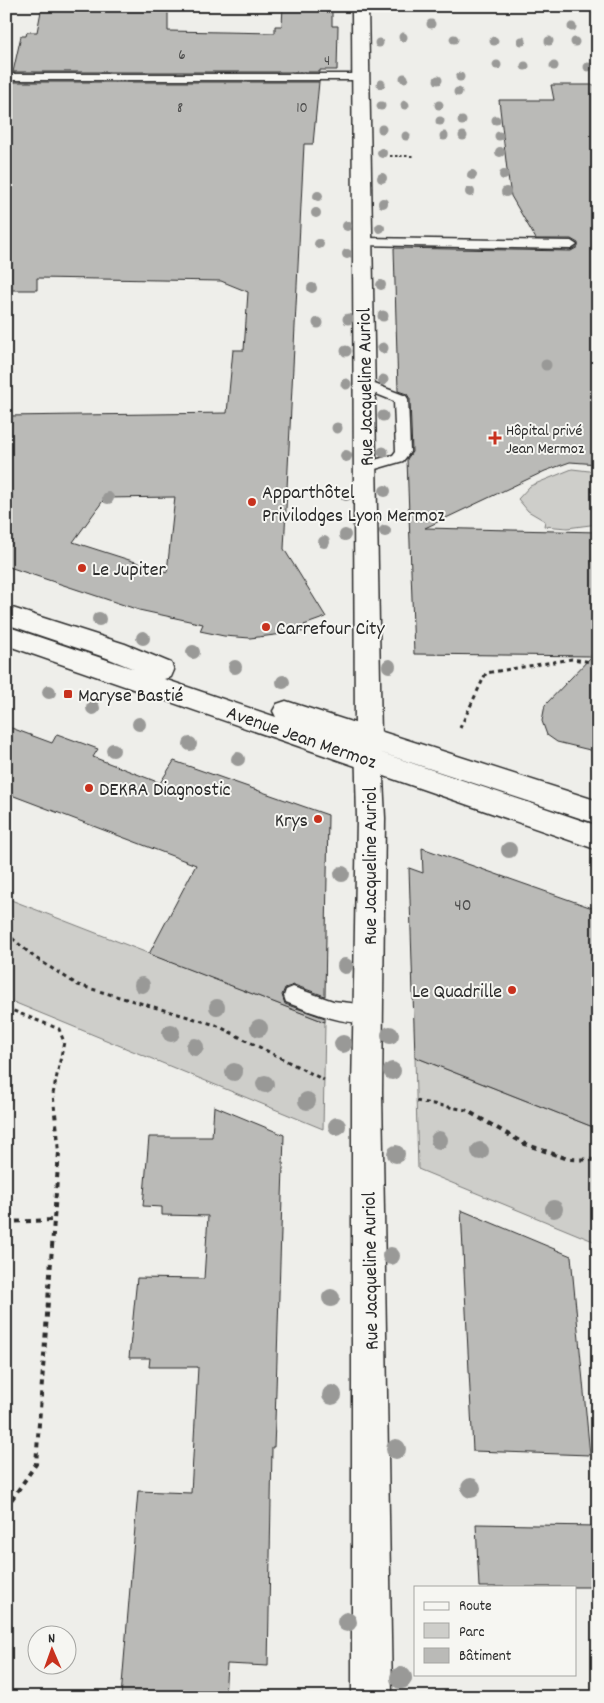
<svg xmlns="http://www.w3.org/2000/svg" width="604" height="1703" font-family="Dekko,sans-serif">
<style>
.green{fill:#cececa;stroke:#7c7c7a}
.building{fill:#babab7;stroke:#2b2b2b;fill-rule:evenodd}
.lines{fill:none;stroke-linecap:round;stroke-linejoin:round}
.lane-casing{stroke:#2b2b2b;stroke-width:3}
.street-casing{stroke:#2b2b2b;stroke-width:3}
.secondary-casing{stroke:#2b2b2b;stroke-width:3}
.primary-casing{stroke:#2b2b2b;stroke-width:3}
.path-far2{stroke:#2b2b2b;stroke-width:2;stroke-dasharray:2.5 2.5;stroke-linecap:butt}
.path-far1{stroke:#2b2b2b;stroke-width:3;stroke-dasharray:4 4;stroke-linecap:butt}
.path{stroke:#2b2b2b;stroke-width:4;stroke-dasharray:5 5;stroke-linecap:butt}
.lane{fill:#f6f6f2;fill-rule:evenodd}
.street{fill:#f6f6f2;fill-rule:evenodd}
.secondary{fill:#f6f6f2;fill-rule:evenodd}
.primary{fill:#f6f6f2;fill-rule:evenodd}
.tree{fill:#999997}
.poi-dot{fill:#c8321e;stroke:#f6f6f2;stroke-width:2}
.labels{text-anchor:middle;stroke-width:4;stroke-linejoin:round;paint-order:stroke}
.far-number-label{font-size:15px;fill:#4f4f4e}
.far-poi-label{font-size:16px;fill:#2b2b2b;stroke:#f6f6f2;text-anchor:start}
.number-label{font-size:18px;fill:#4f4f4e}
.street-label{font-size:20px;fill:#2b2b2b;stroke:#f6f6f2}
.poi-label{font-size:20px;fill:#2b2b2b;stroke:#f6f6f2;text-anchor:start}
</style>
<rect width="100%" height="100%" fill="#eeeeea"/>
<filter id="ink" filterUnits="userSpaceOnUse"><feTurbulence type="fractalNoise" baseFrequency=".02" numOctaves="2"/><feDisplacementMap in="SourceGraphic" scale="10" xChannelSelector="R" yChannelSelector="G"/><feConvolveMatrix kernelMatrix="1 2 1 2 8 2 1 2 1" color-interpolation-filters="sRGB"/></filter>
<g filter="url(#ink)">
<g class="green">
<path d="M572,469L598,472V524L567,528L544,526L545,521L528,511L518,499L530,486Z"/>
<path d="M6,898L325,1022L323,1129L6,999Z"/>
<path d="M415,1057L598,1129V1243L418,1169Z"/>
</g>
<g class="building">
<path d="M42,6H168V31L275,33V26H282L283,6H332V26H338L337,70H320V72H13L21,36H26L27,32H37Z"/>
<path d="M10,82H319L313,144H304L284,549L326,617L304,625L308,631L250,638L224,636L200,631L203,624L139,610L6,566V416L227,413L233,350H244L248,292L221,281L37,278V290H6V99ZM175,497L167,572L73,542L105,498Z"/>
<path d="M551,85H598V464L570,462L545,471L425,528L598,532V752L557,742L547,735L542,721L545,705L592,656L414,654L407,459L412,452L410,399L407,394L398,391L394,248L571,251L578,247V243L571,239H536L511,196L507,170L499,100H554Z"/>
<path d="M6,726L52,743L57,734L98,749L93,757L160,783L174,761L328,815L325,996L294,985L285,988L282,995L285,1004L325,1018V1022L149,954L196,865L6,793Z"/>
<path d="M422,848L598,910V1129L415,1057L409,868L423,873Z"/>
<path d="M214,1106L284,1135L275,1422L274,1447H272L268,1666L227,1664L225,1697H121L138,1491L191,1493L198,1367H149L150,1358H129L137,1278L204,1279L208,1216L162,1215V1207L143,1206L149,1137H212Z"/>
<path d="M461,1210L571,1256L590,1455L473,1451Z"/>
<path d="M476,1524L596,1526L598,1587H479Z"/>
</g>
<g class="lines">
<defs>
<g id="lane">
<path d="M6,74H361L366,77L361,80H6Z"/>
<path d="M363,238L571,241L577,245L571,249L359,245L357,242L359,239Z"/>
<path d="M364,380L406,396L408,399L410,452L403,461L365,472L360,470L358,467L360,464L393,455L396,451L394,401L359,387L357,384L359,381Z"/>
<path d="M293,987L333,1001L368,1005L375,1008L377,1014L375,1020C351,1029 309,1011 286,1002L284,996L286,990Z"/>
</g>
<path id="street" d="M352,6H368L381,738L385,818L382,1092L392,1697H352V1092L357,818L355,738Z"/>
<path id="secondary" d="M585,6H598V12L587,9Z"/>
<path id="primary" d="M6,606L125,644L171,663L174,670L171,677L164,679L276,717L273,711L277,704L286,701L598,801V824L379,752L598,826V850L6,645V626L134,669L107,658L6,624Z"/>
</defs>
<use href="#lane" class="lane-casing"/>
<use href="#street" class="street-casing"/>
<use href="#secondary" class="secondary-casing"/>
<use href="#primary" class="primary-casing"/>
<path class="path-far2" d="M390,156H415"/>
<g class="path-far1">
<path d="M460,728L486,673L572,659L598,663"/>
<path d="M6,933L34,957L78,985L216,1025L324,1080"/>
<path d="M6,1008L59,1029L64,1042L53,1094L55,1114"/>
<path d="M416,1101L466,1110L473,1114"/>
</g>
<g class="path">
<path d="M471,1113L525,1144L568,1159L598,1160"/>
<path d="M6,1222L54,1220L59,1152L55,1113"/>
<path d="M6,1508L36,1464L54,1220"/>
</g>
<use href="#lane" class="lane"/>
<use href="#street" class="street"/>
<use href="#secondary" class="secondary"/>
<use href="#primary" class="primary"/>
</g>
<g class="tree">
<circle cx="431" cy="24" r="4.5"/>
<circle cx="572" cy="27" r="4.5"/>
<circle cx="403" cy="37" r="4.5"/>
<circle cx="454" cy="39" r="4.5"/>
<circle cx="494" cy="41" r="4.5"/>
<circle cx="522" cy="41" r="4.5"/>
<circle cx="549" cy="41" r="4.5"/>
<circle cx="575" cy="42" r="4.5"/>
<circle cx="379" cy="43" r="4.5"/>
<circle cx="497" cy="65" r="4.5"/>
<circle cx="525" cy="66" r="4.5"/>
<circle cx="554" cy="66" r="4.5"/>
<circle cx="588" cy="67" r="4.5"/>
<circle cx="460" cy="77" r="4.5"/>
<circle cx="404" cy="78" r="4.5"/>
<circle cx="438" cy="80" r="4.5"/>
<circle cx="381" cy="84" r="4.5"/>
<circle cx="458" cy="92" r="4.5"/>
<circle cx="405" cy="105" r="4.5"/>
<circle cx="439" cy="105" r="4.5"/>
<circle cx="381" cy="106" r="4.5"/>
<circle cx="496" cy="120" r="4.5"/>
<circle cx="440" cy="121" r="4.5"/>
<circle cx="462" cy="121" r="4.5"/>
<circle cx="382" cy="129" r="4.5"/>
<circle cx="406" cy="136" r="4.5"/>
<circle cx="444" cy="136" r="4.5"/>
<circle cx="463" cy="136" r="4.5"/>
<circle cx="499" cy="136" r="4.5"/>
<circle cx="500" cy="152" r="5"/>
<circle cx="382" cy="153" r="5"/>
<circle cx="472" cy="175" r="5"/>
<circle cx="504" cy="175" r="5"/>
<circle cx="382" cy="178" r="5"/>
<circle cx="470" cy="192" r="5"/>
<circle cx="506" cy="192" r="5"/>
<circle cx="318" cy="196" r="5"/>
<circle cx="383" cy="203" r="5"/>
<circle cx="316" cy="213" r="5"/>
<circle cx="347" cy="226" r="5"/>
<circle cx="380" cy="228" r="5"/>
<circle cx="319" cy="244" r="5"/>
<circle cx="347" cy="254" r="5"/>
<circle cx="381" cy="285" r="5"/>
<circle cx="312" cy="288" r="5"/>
<circle cx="383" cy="316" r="5.5"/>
<circle cx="348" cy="319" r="5.5"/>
<circle cx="318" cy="323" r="5.5"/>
<circle cx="383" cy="348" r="5.5"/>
<circle cx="346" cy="351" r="5.5"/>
<circle cx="546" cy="365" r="5.5"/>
<circle cx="383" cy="380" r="5.5"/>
<circle cx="346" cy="384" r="5.5"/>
<circle cx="383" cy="416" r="5.5"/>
<circle cx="337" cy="428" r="5.5"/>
<circle cx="383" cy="452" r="5.5"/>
<circle cx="346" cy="456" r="6"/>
<circle cx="385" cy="491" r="6"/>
<circle cx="346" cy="495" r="6"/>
<circle cx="108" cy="498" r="6"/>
<circle cx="385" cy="531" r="6"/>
<circle cx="345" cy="535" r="6"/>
<circle cx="324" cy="542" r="6"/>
<circle cx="99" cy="619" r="7"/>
<circle cx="143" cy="638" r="7"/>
<circle cx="193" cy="652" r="7"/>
<circle cx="389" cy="666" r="7"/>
<circle cx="235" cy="667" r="7"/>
<circle cx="283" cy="682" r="7"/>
<circle cx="49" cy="692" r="7"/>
<circle cx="93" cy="708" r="7"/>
<circle cx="139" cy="724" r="7"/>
<circle cx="190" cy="744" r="7"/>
<circle cx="113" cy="750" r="7"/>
<circle cx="238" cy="759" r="7"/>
<circle cx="509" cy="850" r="8"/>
<circle cx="342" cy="874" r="8"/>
<circle cx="345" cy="966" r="8"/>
<circle cx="142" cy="985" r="8"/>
<circle cx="217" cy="1007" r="8"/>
<circle cx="259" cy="1028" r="9"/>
<circle cx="171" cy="1033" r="9"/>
<circle cx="390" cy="1035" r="9"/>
<circle cx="343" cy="1044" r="9"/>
<circle cx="195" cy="1047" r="9"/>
<circle cx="392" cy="1071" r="9"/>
<circle cx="234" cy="1072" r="9"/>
<circle cx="265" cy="1084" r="9"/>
<circle cx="307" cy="1101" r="9"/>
<circle cx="337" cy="1126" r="9"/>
<circle cx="439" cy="1140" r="9"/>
<circle cx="480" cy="1151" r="9"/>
<circle cx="396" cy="1154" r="9"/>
<circle cx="554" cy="1209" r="9"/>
<circle cx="391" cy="1256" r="9"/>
<circle cx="331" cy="1298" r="9"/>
<circle cx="332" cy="1395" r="10"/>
<circle cx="396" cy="1449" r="10"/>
<circle cx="471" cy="1488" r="10"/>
<circle cx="347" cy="1622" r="10"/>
<circle cx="401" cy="1678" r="11"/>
</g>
</g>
<g class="poi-dot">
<path d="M492.5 430.5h5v5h5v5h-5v5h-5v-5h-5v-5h5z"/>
<circle cx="252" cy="502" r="5"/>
<circle cx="82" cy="568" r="5"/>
<circle cx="266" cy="627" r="5"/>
<rect x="63" y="689" width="10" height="10" rx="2.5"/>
<circle cx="89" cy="788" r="5"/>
<circle cx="318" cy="819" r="5"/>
<circle cx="512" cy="990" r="5"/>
</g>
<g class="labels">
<g class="far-number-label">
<text x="182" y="59">6</text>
<text x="327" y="65">4</text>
<text x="180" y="112">8</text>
<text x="302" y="112">10</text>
</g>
<g class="far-poi-label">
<text x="506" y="435">Hôpital privé<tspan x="506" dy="18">Jean Mermoz</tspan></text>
</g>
<g class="number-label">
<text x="463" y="910">40</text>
</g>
<g class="street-label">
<text transform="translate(364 387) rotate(-91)" y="7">Rue Jacqueline Auriol</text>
<text transform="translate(302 736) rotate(19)" y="7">Avenue Jean Mermoz</text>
<text transform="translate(369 866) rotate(-90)" y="7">Rue Jacqueline Auriol</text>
<text transform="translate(369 1271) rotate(-91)" y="7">Rue Jacqueline Auriol</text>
</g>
<g class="poi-label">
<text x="262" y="498">Apparthôtel<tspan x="262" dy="23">Privilodges Lyon Mermoz</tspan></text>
<text x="92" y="575">Le Jupiter</text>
<text x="276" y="634">Carrefour City</text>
<text x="78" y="701">Maryse Bastié</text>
<text x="99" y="795">DEKRA Diagnostic</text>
<text x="308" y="826" text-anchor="end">Krys</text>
<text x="502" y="997" text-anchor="end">Le Quadrille</text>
</g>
</g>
<rect width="604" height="1703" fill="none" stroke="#f6f6f2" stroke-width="25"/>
<rect x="12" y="12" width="579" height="1678" fill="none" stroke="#2b2b2b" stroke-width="2" filter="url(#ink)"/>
<rect x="414" y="1586" width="162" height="90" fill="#f6f6f2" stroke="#a5a5a2"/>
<rect x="424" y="1602" width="25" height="8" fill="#f6f6f2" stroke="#a5a5a2"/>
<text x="459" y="1610" font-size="15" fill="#2b2b2b">Route</text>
<rect x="424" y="1623" width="25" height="15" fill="#cececa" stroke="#a5a5a2"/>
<text x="459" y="1636" font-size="15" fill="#2b2b2b">Parc</text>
<rect x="424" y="1648" width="25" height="15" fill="#babab7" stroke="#a5a5a2"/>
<text x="459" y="1660" font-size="15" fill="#2b2b2b">Bâtiment</text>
<g transform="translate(52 1650) rotate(358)"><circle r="24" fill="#f6f6f2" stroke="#a5a5a2"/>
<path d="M0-4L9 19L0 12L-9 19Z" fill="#c8321e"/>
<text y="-8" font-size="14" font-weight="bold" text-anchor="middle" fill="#2b2b2b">N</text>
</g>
</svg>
